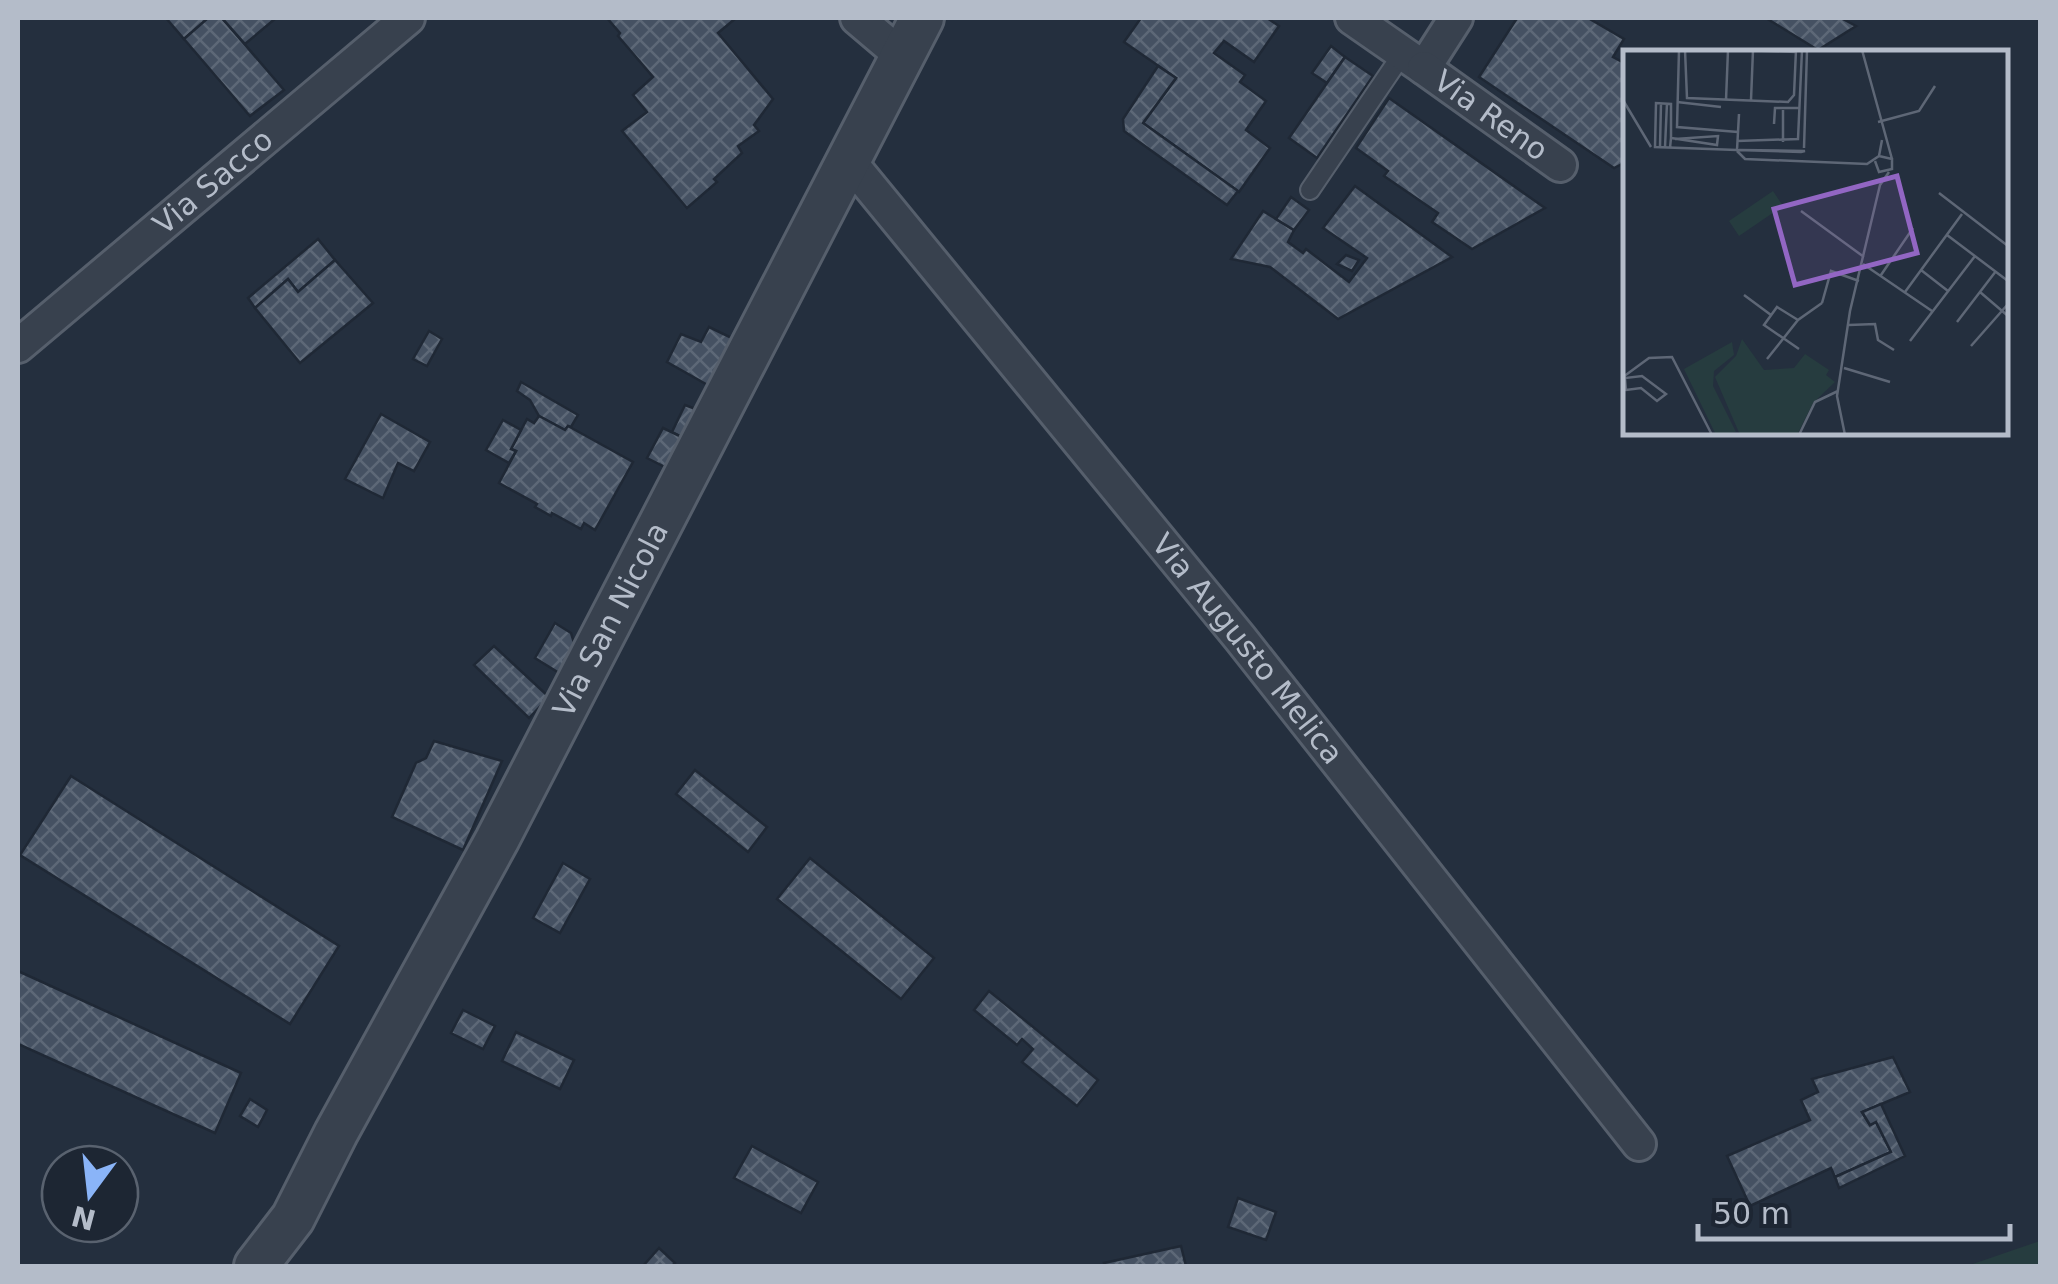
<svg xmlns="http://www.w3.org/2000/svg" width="2058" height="1284" font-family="'DejaVu Sans',sans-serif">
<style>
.park{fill:#263c3f}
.building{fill:url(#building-cross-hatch);stroke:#1f2835;stroke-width:2.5}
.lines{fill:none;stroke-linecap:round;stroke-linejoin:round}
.service-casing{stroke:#565f6c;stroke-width:22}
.minor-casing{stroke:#565f6c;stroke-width:38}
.tertiary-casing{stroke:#565f6c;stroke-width:48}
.service{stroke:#38414e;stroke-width:18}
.minor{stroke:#38414e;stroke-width:32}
.tertiary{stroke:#38414e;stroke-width:42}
.labels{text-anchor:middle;stroke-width:9;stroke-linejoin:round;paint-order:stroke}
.street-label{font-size:30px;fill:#b4bcc9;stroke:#1d2633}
.inset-road{fill:none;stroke:#5e6776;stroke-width:2.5}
.view{fill:#9266c3;fill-opacity:0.15;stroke:#9266c3;stroke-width:5}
.inset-edge{fill:none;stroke:#b4bcc9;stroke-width:5}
</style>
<defs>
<pattern id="building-cross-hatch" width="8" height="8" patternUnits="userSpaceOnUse" patternTransform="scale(2.5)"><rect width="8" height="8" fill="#455162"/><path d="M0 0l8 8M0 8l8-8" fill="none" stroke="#5d6877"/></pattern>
</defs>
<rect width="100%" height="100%" fill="#242f3e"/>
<path class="park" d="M2040,1241V1266H1967Z"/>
<g class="building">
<path d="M166,18H209L184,39Z"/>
<path d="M208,18H222L284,90L250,116L184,39Z"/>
<path d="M222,18H276L245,44Z"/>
<path d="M607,18H736L718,33L773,99L754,125L759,131L738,146L742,153L714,179L717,182L687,208L622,131L647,112L633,95L653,77L618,36L620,33Z"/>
<path d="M1141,18H1267L1279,26L1254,62L1224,41L1214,53L1245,75L1240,82L1266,101L1246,130L1270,148L1239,192L1143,123L1176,78L1124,42Z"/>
<path d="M1517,18H1588L1624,39L1613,57L1626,64V162L1614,168L1479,77Z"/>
<path d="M1766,18H1841L1856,26L1818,50Z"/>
<path d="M1331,46L1345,57L1327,83L1312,73Z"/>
<path d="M1345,57L1373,76L1317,158L1289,138Z"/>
<path d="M1158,66L1176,78L1143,123L1238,191L1227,205L1124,131L1123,119Z"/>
<path d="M1389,98L1545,208L1472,249L1432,222L1438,213L1384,176L1388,171L1356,148Z"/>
<path d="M1355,186L1452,257L1338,319L1270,267L1231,259L1263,211L1294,230L1288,242L1303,253L1306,249L1349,282L1367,258L1323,228Z"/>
<path d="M1291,197L1309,210L1294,230L1276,219Z"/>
<path d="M318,239L335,260L298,292L288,279L255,308L248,298Z"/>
<path d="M1346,255L1359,260L1352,271L1337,264Z"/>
<path d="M335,260L373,303L300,363L255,308L288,279L298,292Z"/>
<path d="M709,327L736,340L713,388L667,362L681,334L701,342Z"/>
<path d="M429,331L442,339L427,366L413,359Z"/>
<path d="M521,382L578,415L571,427L568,426L565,430L539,416L530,400L517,391Z"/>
<path d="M685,405L701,411L688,440L672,432Z"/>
<path d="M381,414L430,442L414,471L398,463L383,498L345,479Z"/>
<path d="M539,416L565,430L568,426L633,462L595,530L584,523L581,529L552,513L551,516L535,507L537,504L499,483L516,451L511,449L527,419L534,423Z"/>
<path d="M503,420L521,430L511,449L516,451L509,463L486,450Z"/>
<path d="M663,428L688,440L673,471L647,458Z"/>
<path d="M555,623L571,633L577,653L564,676L535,658Z"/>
<path d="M494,646L549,697L529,718L474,665Z"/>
<path d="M434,741L502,761L463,850L392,817L416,763L426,758Z"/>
<path d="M695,770L767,827L748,852L676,794Z"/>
<path d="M71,776L339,946L290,1024L20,855Z"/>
<path d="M810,858L934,958L901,999L777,899Z"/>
<path d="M563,863L590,879L560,933L533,918Z"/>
<path d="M18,971L241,1073L215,1133L18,1044Z"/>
<path d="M989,991L1098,1080L1077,1106L1022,1062L1033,1049L1022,1039L1017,1045L974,1010Z"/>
<path d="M463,1010L495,1026L483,1049L451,1033Z"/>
<path d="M516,1032L574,1060L560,1089L502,1061Z"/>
<path d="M1893,1057L1910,1092L1862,1112L1870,1125L1876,1122L1891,1152L1835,1177L1831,1168L1750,1206L1727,1156L1810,1120L1801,1100L1818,1092L1812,1079Z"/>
<path d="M250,1099L267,1110L258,1127L240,1116Z"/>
<path d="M1881,1104L1905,1156L1839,1188L1835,1177L1891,1152L1876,1122L1870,1125L1862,1112Z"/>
<path d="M752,1146L818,1182L801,1213L734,1178Z"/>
<path d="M1238,1198L1276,1212L1266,1240L1228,1227Z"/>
<path d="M1181,1246L1186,1266H1105L1104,1263Z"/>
<path d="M659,1248L675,1263L672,1266H643Z"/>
</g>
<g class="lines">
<defs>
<path id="service" d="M1310,190L1403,53"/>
<g id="minor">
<path d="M857,18L903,57"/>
<path d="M1352,18L1424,68L1456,18"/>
<path id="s1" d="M1424,68L1560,165"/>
<path id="s2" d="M849,161L1240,638L1639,1144"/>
<path id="s3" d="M18,346L408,18"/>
</g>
<g id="tertiary">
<path id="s4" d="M256,1266L293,1218L336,1133L497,840L922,18"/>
</g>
</defs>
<use href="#service" class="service-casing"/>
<use href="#minor" class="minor-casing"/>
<use href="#tertiary" class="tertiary-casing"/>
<use href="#service" class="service"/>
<use href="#minor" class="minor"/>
<use href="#tertiary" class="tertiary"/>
</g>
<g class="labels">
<g class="street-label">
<text dy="10" stroke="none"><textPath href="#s1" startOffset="82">Via Reno</textPath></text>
<text dy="10" stroke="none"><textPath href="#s3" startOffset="255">Via Sacco</textPath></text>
<text dy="10" stroke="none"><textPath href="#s4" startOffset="738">Via San Nicola</textPath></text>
<text dy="10" stroke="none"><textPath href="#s2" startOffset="630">Via Augusto Melica</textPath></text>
</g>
</g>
<g transform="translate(1623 50)">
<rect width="385" height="385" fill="#242f3e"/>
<path d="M119,289L141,320L171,318L182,304L206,320L203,325L212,332L190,353L174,385H117L92,327L113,306ZM109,292L111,305L91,321L90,336L113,382L93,385L61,319Z" fill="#263c3f"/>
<path d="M150,141L160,156L116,186L106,171Z" fill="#263c3f"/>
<path class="inset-road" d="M56,0L54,77L115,82M62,0L64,48L165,52L171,45L173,0M119,0L173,2M239,0L269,109M0,50L28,97M103,50L105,0M128,50L130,0M54,52L98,57M160,60V92M255,72L296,61L312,36M151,74L152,58H177M48,88V54L33,53L32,97L114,100L178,102L182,101L116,100M114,91L175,89L179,0M37,97L38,53M42,97L44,53M47,98L48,88L94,95L95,86L52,89M181,98L184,0M114,100L116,64M114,101L122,109L244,114L256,106L259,90M252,111L256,122L269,119V109L256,106M316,143L385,196M178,161L241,207M324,185L385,231M240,214L309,261M298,220L325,241M258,225L290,178M282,242L339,164M357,242L385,266M121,245L148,265M199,253L208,221L236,231M175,270L154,257L141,275L176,299M334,272L373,221M226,275L252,274L255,290L271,300M287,291L352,206M348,296L385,254M144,309L175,270L199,253M221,318L267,332M0,327L26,308L49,307L89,385M0,339L3,340L18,338L34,351L43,344L19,326L2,328L3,340M176,385L192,352L215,341M222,385L214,346L227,261L257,135L266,122"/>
<path class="view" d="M274,126L294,203L172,235L151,159Z"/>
<rect width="385" height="385" class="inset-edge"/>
</g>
<rect width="2058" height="1284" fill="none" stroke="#b4bcc9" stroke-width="40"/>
<g transform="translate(90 1194) rotate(195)"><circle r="48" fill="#1d2633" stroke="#59626f" stroke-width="2.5"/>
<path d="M0-8L18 38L0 25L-18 38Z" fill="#8ab4f8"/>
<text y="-15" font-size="28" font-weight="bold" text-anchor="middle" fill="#b4bcc9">N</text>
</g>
<path d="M1698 1224v15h312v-15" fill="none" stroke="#b4bcc9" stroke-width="5"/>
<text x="1713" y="1224" font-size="30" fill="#b4bcc9" stroke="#1d2633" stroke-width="8" paint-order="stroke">50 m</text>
</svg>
